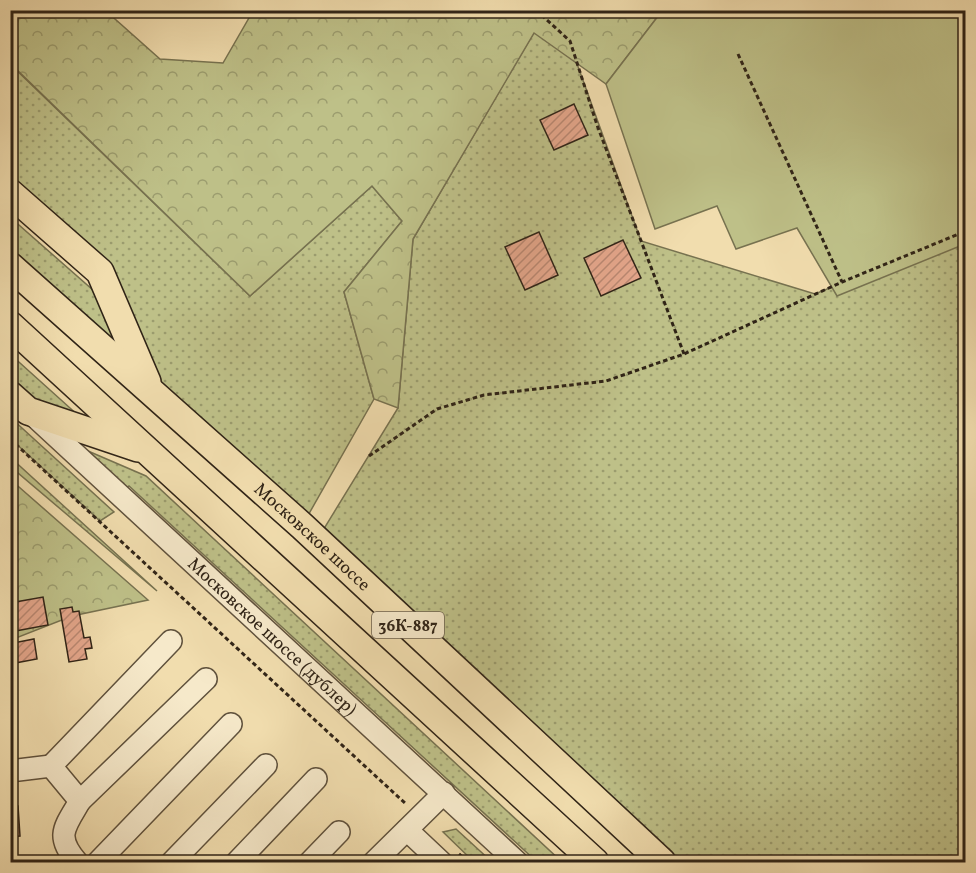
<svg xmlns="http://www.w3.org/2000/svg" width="976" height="873" font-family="Vollkorn,serif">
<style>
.grass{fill:url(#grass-dots);stroke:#777250;stroke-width:1.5}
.forest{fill:url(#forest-crowns);stroke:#777250;stroke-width:1.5}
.garden{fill:#bec088;stroke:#777250;stroke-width:1.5}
.building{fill:url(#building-hatch);stroke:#302417;stroke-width:1.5}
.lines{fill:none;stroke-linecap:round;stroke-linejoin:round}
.minor-casing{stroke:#60523d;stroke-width:24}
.major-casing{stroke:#302417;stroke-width:30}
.path{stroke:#302417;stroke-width:3;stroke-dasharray:4.5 3;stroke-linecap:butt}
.minor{stroke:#f6e9ca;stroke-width:21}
.major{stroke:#f1ddae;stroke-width:27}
.labels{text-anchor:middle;stroke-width:6;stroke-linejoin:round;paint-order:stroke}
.shield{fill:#f6e9ca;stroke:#6b5f4d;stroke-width:1.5}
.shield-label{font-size:16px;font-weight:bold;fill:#302417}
.street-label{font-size:18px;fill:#302417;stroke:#f6e9ca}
</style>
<defs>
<pattern id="grass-dots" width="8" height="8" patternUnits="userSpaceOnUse" patternTransform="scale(1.5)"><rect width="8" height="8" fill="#bec088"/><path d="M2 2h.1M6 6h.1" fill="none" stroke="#9b9c6e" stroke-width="1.8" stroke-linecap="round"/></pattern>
<pattern id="forest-crowns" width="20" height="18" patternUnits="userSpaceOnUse" patternTransform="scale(1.5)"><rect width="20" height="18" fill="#bec088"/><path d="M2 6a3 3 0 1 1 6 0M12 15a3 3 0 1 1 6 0" fill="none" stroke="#9b9c6e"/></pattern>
<pattern id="building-hatch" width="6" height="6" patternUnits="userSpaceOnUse" patternTransform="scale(1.5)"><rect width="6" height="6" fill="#e4a68b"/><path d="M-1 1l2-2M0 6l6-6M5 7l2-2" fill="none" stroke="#b98771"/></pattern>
</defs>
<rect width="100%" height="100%" fill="#f1ddae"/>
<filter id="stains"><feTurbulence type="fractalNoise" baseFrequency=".00333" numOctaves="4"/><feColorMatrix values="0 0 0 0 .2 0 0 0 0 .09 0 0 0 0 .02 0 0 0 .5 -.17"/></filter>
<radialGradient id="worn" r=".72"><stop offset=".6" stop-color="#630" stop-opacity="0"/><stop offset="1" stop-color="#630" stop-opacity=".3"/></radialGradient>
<g class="grass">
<path d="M534,32L576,61L641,241L815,294L965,233V862H661L317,540L398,408L413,239Z"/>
<path d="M10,64L250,296L372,186L402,221L344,292L374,399L302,526L150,391L100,272L11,193Z"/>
<path d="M11,218L94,291L119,345L11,249Z"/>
<path d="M10,354L100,435L46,417L11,384Z"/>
<path d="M11,418L114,512L100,521L11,439Z"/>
<path d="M81,448L146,476L562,862H537L129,486L122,491Z"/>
<path d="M10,458H11L157,591L11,467Z"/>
<path d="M456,829L492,862H474L443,832Z"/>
</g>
<g class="forest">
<path d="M10,11H106L160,59L223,63L253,11H662L606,84L534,33L413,239L398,408L374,399L344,292L402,221L372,186L250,296L11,64Z"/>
<path d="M11,480L148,600L72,616L11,640Z"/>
</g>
<path class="garden" d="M662,11H965V244L837,296L797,228L736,249L717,206L655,229L606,84Z"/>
<g class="building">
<path d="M574,104L588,135L554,150L540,120Z"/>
<path d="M539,232L558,275L525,290L505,247Z"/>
<path d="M623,240L641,278L601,296L584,258Z"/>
<path d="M43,597L48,625L10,632V603Z"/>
<path d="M72,607L73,612L79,611L84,638L90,637L92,648L85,649L87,659L69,662L60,609Z"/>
<path d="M34,639L37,659L15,663L13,643Z"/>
<path d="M10,806H18L20,836L10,837Z"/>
</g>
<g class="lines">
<defs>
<g id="minor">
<path id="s1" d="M33,415L517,862"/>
<path d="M51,766L171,641"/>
<path d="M51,766L80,801C64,828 55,836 77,862"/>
<path d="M10,771L51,766"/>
<path d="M80,801L206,679"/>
<path d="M407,830L441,862"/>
<path d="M98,862L231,724"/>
<path d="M172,862L266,765"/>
<path d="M237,862L316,779"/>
<path d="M310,862L339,832"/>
<path d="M374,862L444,793"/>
</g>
<g id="major">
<path d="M10,193L100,272L147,382"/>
<path id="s2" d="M10,266L302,526L662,862"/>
<path d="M10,325L595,862"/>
<path d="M10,395L28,411L138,448"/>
</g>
</defs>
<use href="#minor" class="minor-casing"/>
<use href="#major" class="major-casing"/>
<g class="path">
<path d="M536,10L570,41L597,125L684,354"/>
<path d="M956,10L966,33"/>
<path d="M738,54L842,282"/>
<path d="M10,439L406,804"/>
<path d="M369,456L437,409L484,395L606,381L684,354L842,282L966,231"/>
<path d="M459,854L469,862"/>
</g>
<use href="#minor" class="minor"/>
<use href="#major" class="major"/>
</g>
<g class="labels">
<rect class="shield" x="372" y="612" width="72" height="26" rx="4.5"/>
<g class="shield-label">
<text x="408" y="631">36К-887</text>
</g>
<g class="street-label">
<text dy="6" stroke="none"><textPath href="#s2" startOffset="406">Московское шоссе</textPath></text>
<text dy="6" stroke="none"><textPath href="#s1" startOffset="326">Московское шоссе (дублер)</textPath></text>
</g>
</g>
<rect width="976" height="873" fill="none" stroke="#f1ddae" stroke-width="36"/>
<rect x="12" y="12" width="952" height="849" fill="none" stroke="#302417" stroke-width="3"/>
<rect x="18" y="18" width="940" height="837" fill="none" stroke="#302417" stroke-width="1.5"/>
<rect width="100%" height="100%" filter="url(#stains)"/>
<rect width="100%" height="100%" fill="url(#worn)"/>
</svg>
